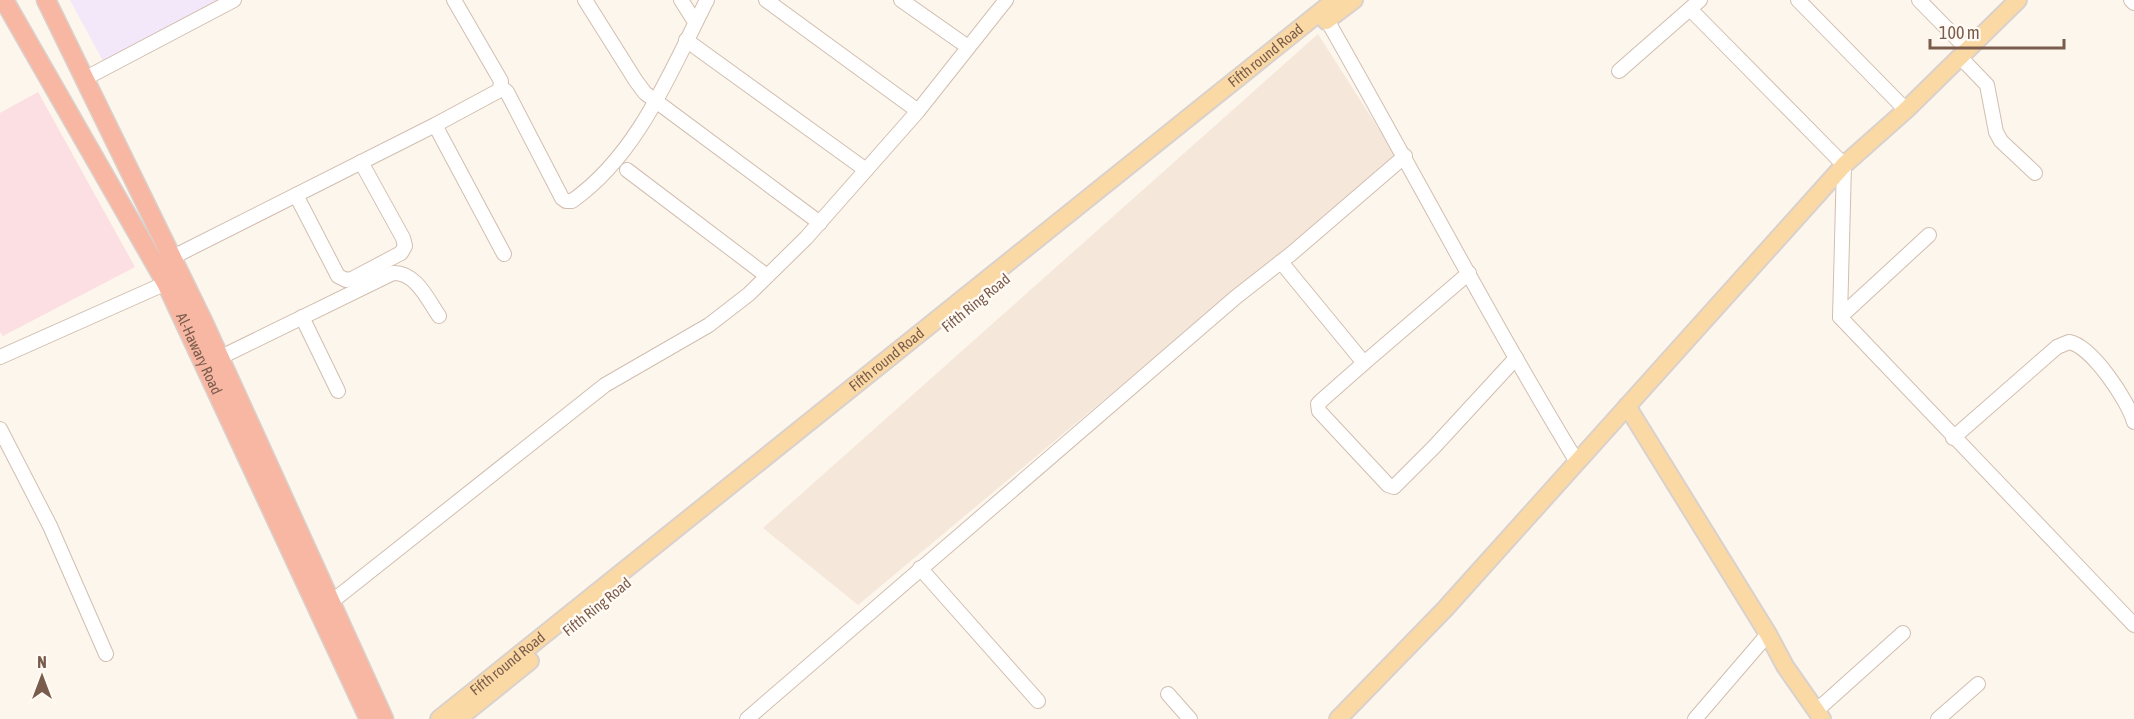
<svg xmlns="http://www.w3.org/2000/svg" width="2134" height="719" font-family="'Asap Condensed',sans-serif">
<style>
.residential{fill:#f5e8da}
.education{fill:#f3e8fa}
.medical{fill:#fbdfe3}
.lines{fill:none;stroke-linecap:round;stroke-linejoin:round}
.minor-casing{stroke:#d1beb0;stroke-width:16}
.major-casing{stroke:#dad1cd;stroke-width:20}
.highway-casing{stroke:#dad1cd;stroke-width:21}
.minor{stroke:#fff;stroke-width:14}
.major{stroke:#fbd9a5;stroke-width:16}
.highway{stroke:#f7b7a3;stroke-width:18}
.labels{text-anchor:middle;stroke-width:5;stroke-linejoin:round;paint-order:stroke}
.street-label{font-size:15px;fill:#7a5c4d;stroke:#fffaf3}
</style>
<rect width="100%" height="100%" fill="#fdf6ec"/>
<path class="residential" d="M1318,34L1396,156L858,605L763,528Z"/>
<path class="education" d="M70,0H220L103,61Z"/>
<path class="medical" d="M38,92L135,267L3,336L0,332V113Z"/>
<g class="lines">
<defs>
<g id="minor">
<path d="M585,0L636,81L645,93L820,223"/>
<path d="M681,0L695,22"/>
<path d="M766,0L918,111"/>
<path d="M901,0L968,47"/>
<path d="M1798,0L1906,110"/>
<path d="M1919,0L1968,50"/>
<path d="M2131,0L2134,3"/>
<path d="M1690,9L1844,165L1840,317L2134,625"/>
<path d="M1327,20C1411,167 1489,317 1577,462"/>
<path d="M686,40L866,170"/>
<path d="M1960,57L1987,85L1996,132L2001,141L2035,173"/>
<path d="M1619,71L1700,0"/>
<path d="M84,79L234,0"/>
<path d="M501,87L507,92L562,198L566,201H572C639,154 671,70 707,0"/>
<path d="M435,125L504,254"/>
<path d="M627,170L767,276"/>
<path d="M296,195L338,276L346,280L352,279L401,253L405,246L403,238L361,162"/>
<path d="M171,258L435,125L500,90L501,81L454,0"/>
<path d="M1281,262L1364,363L1469,273"/>
<path d="M302,317L338,391"/>
<path d="M1840,317L1929,235"/>
<path d="M0,357L173,280"/>
<path d="M219,358L393,273C416,272 428,300 439,316"/>
<path d="M1364,363L1322,400L1318,404L1319,411L1388,485L1394,487L1434,447L1516,358"/>
<path d="M0,429L50,526L106,654"/>
<path d="M1953,438L2057,347L2069,342C2092,346 2128,401 2134,422"/>
<path d="M920,568L1038,701"/>
<path d="M330,603L605,385L709,325L749,294L806,238L866,170L918,111L1006,0"/>
<path d="M1168,694L1190,719"/>
<path d="M1816,711L1903,633"/>
<path d="M747,719L1236,297L1291,254L1405,156"/>
<path d="M1695,719L1768,634"/>
<path d="M1938,719L1978,684"/>
</g>
<g id="major">
<path d="M1326,21L1354,0"/>
<path d="M1627,406L1768,634L1785,666L1822,719"/>
<path id="s1" d="M439,719L1335,0"/>
<path d="M458,719L530,661"/>
<path d="M1338,719L1445,609L1844,165L1906,110L2018,0"/>
</g>
<g id="highway">
<path id="s2" d="M4,0L166,283L369,719"/>
<path d="M46,0L203,321L384,719"/>
</g>
</defs>
<use href="#minor" class="minor-casing"/>
<use href="#major" class="major-casing"/>
<use href="#highway" class="highway-casing"/>
<use href="#minor" class="minor"/>
<use href="#major" class="major"/>
<use href="#highway" class="highway"/>
</g>
<g class="labels">
<g class="street-label">
<text dy="5" stroke="none"><textPath href="#s1" startOffset="1060">Fifth round Road</textPath></text>
<text transform="translate(976 303) rotate(-39)" y="5">Fifth Ring Road</text>
<text dy="5" stroke="none"><textPath href="#s2" startOffset="404">Al-Hawary Road</textPath></text>
<text dy="5" stroke="none"><textPath href="#s1" startOffset="574">Fifth round Road</textPath></text>
<text transform="translate(597 607) rotate(-39)" y="5">Fifth Ring Road</text>
<text dy="5" stroke="none"><textPath href="#s1" startOffset="88">Fifth round Road</textPath></text>
</g>
</g>
<g transform="translate(42 677)" stroke="#fffaf3" stroke-width="4.5" paint-order="stroke">
<path d="M0-4.5L10 22L0 15L-10 22Z" fill="#7a5c4d"/>
<text y="-9" font-size="16" font-weight="bold" text-anchor="middle" fill="#7a5c4d">N</text>
</g>
<path d="M1930 39v9h134v-9" fill="none" stroke="#7a5c4d" stroke-width="3"/>
<text x="1939" y="39" font-size="18" fill="#7a5c4d" stroke="#fffaf3" stroke-width="4.5" paint-order="stroke">100 m</text>
</svg>
